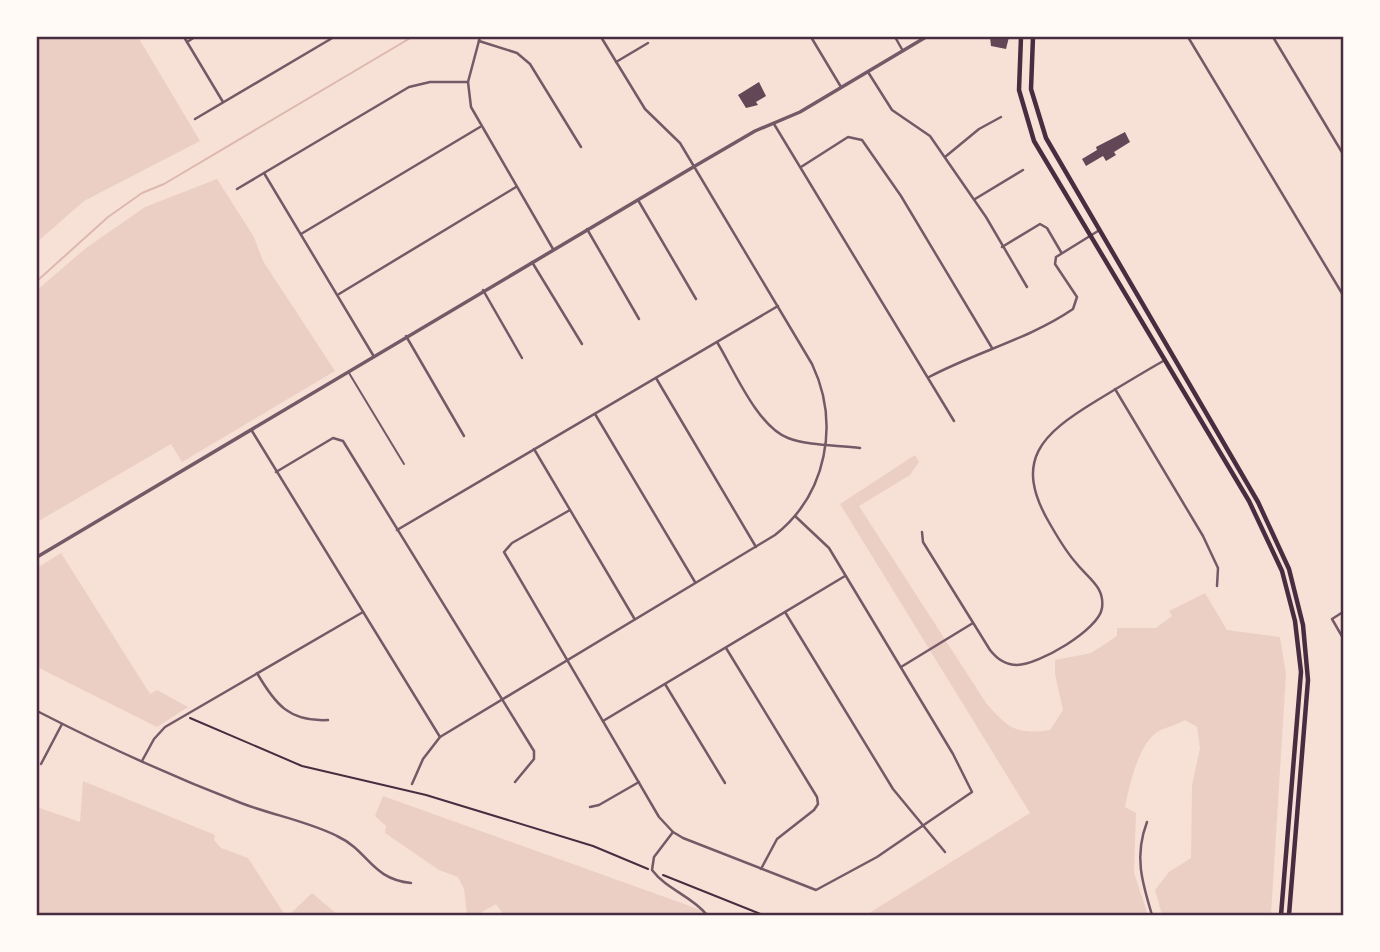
<svg xmlns="http://www.w3.org/2000/svg" width="1380" height="952" font-family="'Varela Round',sans-serif">
<style>
.green{fill:#ebcfc5}
.lines{fill:none;stroke-linecap:round;stroke-linejoin:round}
.stream{stroke:#dcb8b0;stroke-width:2}
.building{fill:#644757}
.path{stroke:#4a2c40;stroke-width:2}
.service{stroke:#755966;stroke-width:2}
.minor{stroke:#755966;stroke-width:2.5}
.tertiary{stroke:#755966;stroke-width:3.5}
.primary{stroke:#4a2c40;stroke-width:4.5}
.neatline{fill:none;stroke:#4a2c40;stroke-width:2.5}
</style>
<rect width="100%" height="100%" fill="#f7e1d7"/>
<g class="green">
<path d="M37,37H138L200,141L84,201L37,242Z"/>
<path d="M217,179L254,237L263,261L335,371L182,462L171,444L37,522V290L86,248L145,207Z"/>
<path d="M915,455L919,462L910,475L859,506L986,703C1008,728 1016,735 1050,730L1063,710L1055,674V660L1091,653L1117,636V628H1156L1172,616L1169,611L1205,593L1227,630L1280,637L1286,674L1271,915H1162L1155,890L1169,872L1191,858L1192,785L1200,748L1197,727L1185,720C1177,725 1167,727 1159,731C1139,741 1129,787 1125,807L1136,813L1134,873L1148,915H866L1030,813L840,504Z"/>
<path d="M61,553L150,694L157,690L188,707L157,727L37,667V568Z"/>
<path d="M83,781L215,835L214,840L221,848L248,858L285,915H37V807L80,822Z"/>
<path d="M383,796L715,915H504L496,904L477,915H467L464,889L458,877L439,870L385,833L386,826L375,816Z"/>
<path d="M312,893L338,915H289Z"/>
</g>
<g class="lines">
<path class="stream" d="M37,281L108,217L142,193L164,184L412,37"/>
</g>
<g class="building">
<path d="M990,37H1009L1006,49L991,46Z"/>
<path d="M759,82L766,96L756,102L758,105L746,108L738,95Z"/>
<path d="M1125,132L1130,142L1114,152L1116,155L1106,161L1103,156L1086,166L1082,159L1097,150L1096,147Z"/>
</g>
<g class="lines">
<g class="path">
<path d="M190,718L302,766L426,795L593,846L648,869"/>
<path d="M663,875L763,915"/>
</g>
<path class="service" d="M349,373L404,464"/>
<g class="minor">
<path d="M184,37L223,102"/>
<path d="M480,37L468,82L471,107L553,249"/>
<path d="M811,37L841,87"/>
<path d="M895,37L903,51"/>
<path d="M1188,37L1343,295"/>
<path d="M1273,37L1343,154"/>
<path d="M479,41L517,53L530,64L581,147"/>
<path d="M187,42L195,37"/>
<path d="M616,62L648,43"/>
<path d="M868,72L892,110L930,136L986,217L1027,287"/>
<path d="M195,119L334,37"/>
<path d="M774,124L954,421"/>
<path d="M945,157L979,129L1001,117"/>
<path d="M801,167L848,137L862,140L901,196L992,348"/>
<path d="M264,173L373,355"/>
<path d="M237,189L409,87L430,82H468"/>
<path d="M975,199L1023,170"/>
<path d="M638,200L696,299"/>
<path d="M587,229L639,319"/>
<path d="M301,234L480,127"/>
<path d="M1002,247L1040,224L1047,228L1061,252"/>
<path d="M532,262L582,344"/>
<path d="M483,290L522,358"/>
<path d="M339,294L516,187"/>
<path d="M406,336L464,436"/>
<path d="M717,342C734,370 757,426 788,438C809,446 837,445 860,448"/>
<path d="M929,377C976,352 1029,339 1073,309L1077,297L1055,264L1056,257L1098,231"/>
<path d="M656,378L756,547"/>
<path d="M1115,389L1203,536L1218,568L1217,586"/>
<path d="M595,414L695,582"/>
<path d="M252,431L440,737"/>
<path d="M534,449L634,618"/>
<path d="M276,472L333,438L343,441L534,751V759L515,782"/>
<path d="M570,510L512,543L504,552L659,817L673,832L683,838L816,890L877,857L972,792L953,754L829,548L795,516"/>
<path d="M397,530L778,306"/>
<path d="M922,532L923,542L990,650C997,659 1006,665 1017,665C1038,665 1099,630 1102,608C1105,587 1088,578 1077,564C1066,552 1058,538 1050,524C1012,460 1042,434 1096,401C1119,387 1142,373 1165,360"/>
<path d="M785,612L893,789L945,852"/>
<path d="M1343,612L1332,619L1343,638"/>
<path d="M726,648L817,797L818,804L814,810L777,839L761,869"/>
<path d="M901,667L973,623"/>
<path d="M257,673C275,704 289,722 328,720"/>
<path d="M665,684L725,783"/>
<path d="M37,711C103,745 171,776 241,803C272,815 307,821 337,836C369,851 371,879 411,883"/>
<path d="M603,721L845,576"/>
<path d="M142,761L154,739L165,727L363,612"/>
<path d="M41,764L62,724"/>
<path d="M412,784L423,759L440,737L775,535C827,494 840,423 812,364L680,143L645,109L601,37"/>
<path d="M590,807L599,805L639,782"/>
<path d="M1147,822C1134,856 1142,882 1152,915"/>
<path d="M673,832L654,857L652,870C667,890 692,896 707,915"/>
</g>
<path class="tertiary" d="M37,557L695,166L755,131L800,112L926,37"/>
<g class="primary">
<path d="M1021,37L1019,90L1034,141L1249,501L1282,571L1295,621L1301,672L1281,915"/>
<path d="M1033,37L1031,89L1046,138L1258,502L1289,569L1303,625L1308,680L1289,915"/>
</g>
</g>
<rect width="1380" height="952" fill="none" stroke="#fffaf5" stroke-width="77"/>
<rect x="38" y="38" width="1304" height="876" class="neatline"/>
</svg>
